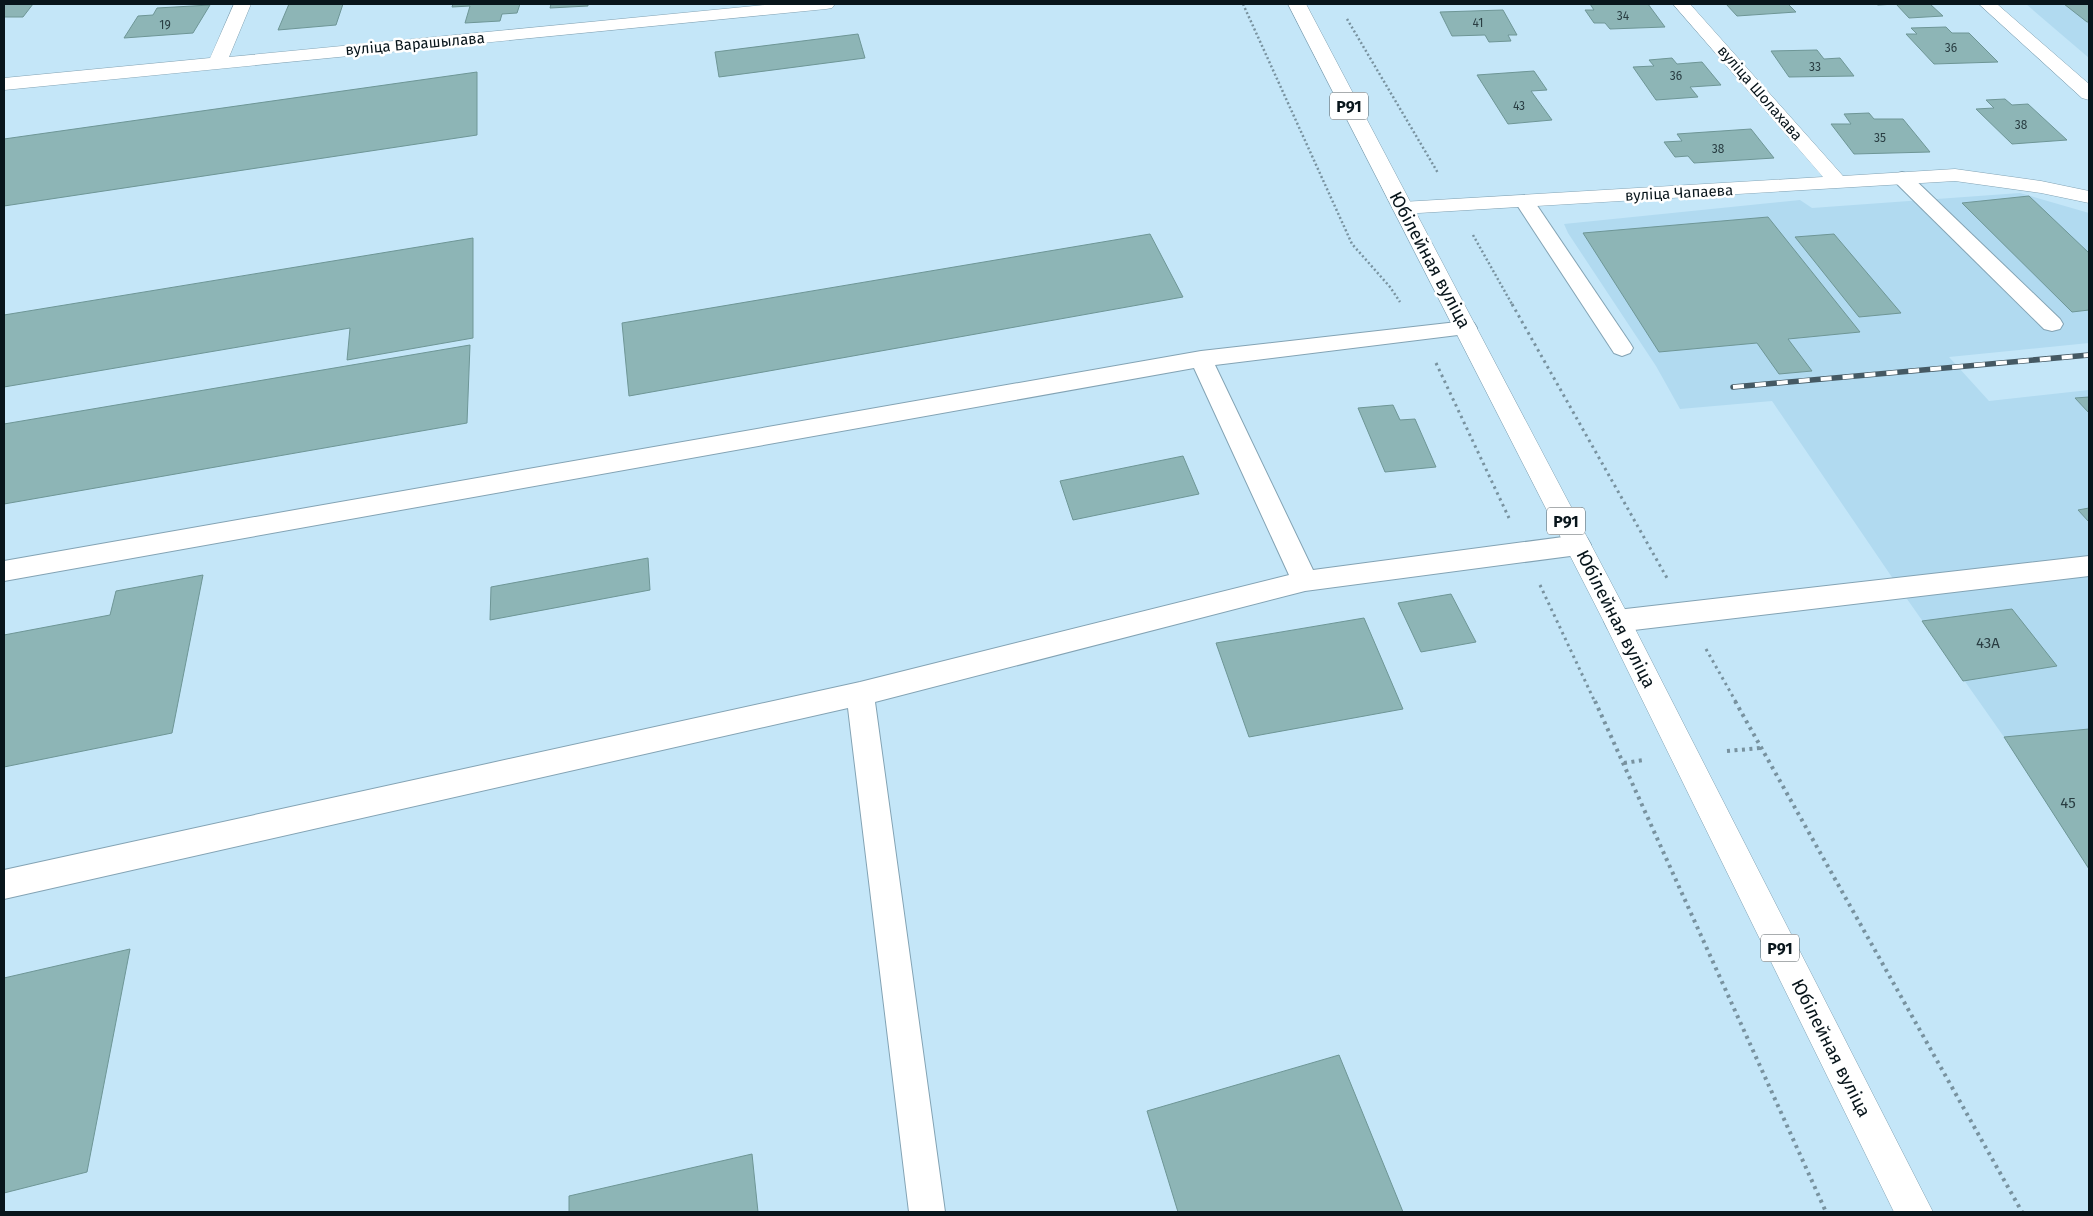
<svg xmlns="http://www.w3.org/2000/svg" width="2093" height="1216" font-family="'Fira Sans',sans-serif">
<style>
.built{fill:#b1daf0}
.building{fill:#8db5b6;stroke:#6e9696}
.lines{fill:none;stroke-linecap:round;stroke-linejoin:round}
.service-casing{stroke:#83a3b4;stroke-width:2}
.minor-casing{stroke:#83a3b4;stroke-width:1}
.primary-casing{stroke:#83a3b4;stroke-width:1}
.path-far2{stroke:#78929f;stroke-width:2.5;stroke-dasharray:2 2.5;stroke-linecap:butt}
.path-far1{stroke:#78929f;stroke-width:3;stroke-dasharray:2.5 4;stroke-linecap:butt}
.path{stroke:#78929f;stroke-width:4;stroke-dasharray:3 4.5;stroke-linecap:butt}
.service{fill:#fff;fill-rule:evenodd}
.minor{fill:#fff;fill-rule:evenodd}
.primary{fill:#fff;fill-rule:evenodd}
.rail-casing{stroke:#455963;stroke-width:5.5}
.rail{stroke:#fff;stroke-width:4;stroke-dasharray:11;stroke-linecap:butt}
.labels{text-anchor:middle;stroke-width:5;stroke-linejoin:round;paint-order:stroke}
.far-number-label{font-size:12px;fill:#293d42}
.far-street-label{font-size:15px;fill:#08151b;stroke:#fff}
.number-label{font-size:15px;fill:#293d42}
.shield{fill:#fff;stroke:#525b5f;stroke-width:1}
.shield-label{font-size:16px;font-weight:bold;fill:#08151b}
.street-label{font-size:18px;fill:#08151b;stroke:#fff}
</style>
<rect width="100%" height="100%" fill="#c4e6f8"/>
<g class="built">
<path d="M2026,4H2089V58Z"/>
<path d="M2020,193L2089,213V343L1949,357L1989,401L2089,390V869L2004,737L1900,589L1772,401L1680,409L1656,366L1568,233L1564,224L1800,200L1812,208Z"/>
</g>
<g class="building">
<path d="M4,4H33L23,17H4Z"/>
<path d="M289,4H343L336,25L278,30Z"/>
<path d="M453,4H520L517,13L502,14L500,21L465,23L470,6L452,7Z"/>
<path d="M551,4H588V6L550,8Z"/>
<path d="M1590,4H1648L1665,27L1610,29L1605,23H1594L1585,10H1594Z"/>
<path d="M1726,4H1788L1796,12L1737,16Z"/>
<path d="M1876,4H1930L1943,16L1909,18L1896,4L1878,5Z"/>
<path d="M2064,4H2089V22H2087Z"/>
<path d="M210,5L193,33L124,38L138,16L153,15L157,8Z"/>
<path d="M1503,10L1517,35H1508L1511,41L1489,42L1485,35L1452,36L1440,12Z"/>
<path d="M1946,27L1952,33H1969L1998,62L1934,64L1906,34H1917L1911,28Z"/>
<path d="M858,34L865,58L719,77L715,52Z"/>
<path d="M1817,50L1824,59L1840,58L1854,76L1789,77L1771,51Z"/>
<path d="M1672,58L1677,64L1702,62L1721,85L1690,87L1698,97L1656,100L1633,67L1654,66L1649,60Z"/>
<path d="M1534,71L1547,90L1531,91L1552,120L1508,124L1477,75Z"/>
<path d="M477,72V135L4,206V139Z"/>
<path d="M2005,99L2012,105L2028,104L2067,140L2012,144L1976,109L1994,108L1986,100Z"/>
<path d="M1869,113L1874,119H1903L1930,152L1854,154L1831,124H1851L1844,114Z"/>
<path d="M1751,129L1774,158L1694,163L1688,156L1675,157L1664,142L1682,141L1677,134Z"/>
<path d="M2029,196L2089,253V310L2072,312L1962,203Z"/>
<path d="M1768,217L1860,332L1788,339L1812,371L1779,374L1757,343L1659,352L1583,233Z"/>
<path d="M1150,234L1183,297L629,396L622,323Z"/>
<path d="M1834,234L1901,313L1859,317L1795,237Z"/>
<path d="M473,238V338L347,360L350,328L4,387V315Z"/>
<path d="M470,345L467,423L4,504V424Z"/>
<path d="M2089,397V413L2075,398Z"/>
<path d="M1393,405L1400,420L1415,419L1436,467L1385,472L1358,408Z"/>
<path d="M1183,456L1199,494L1073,520L1060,481Z"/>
<path d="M2089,508V522L2078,510Z"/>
<path d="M648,558L650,590L490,620L491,587Z"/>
<path d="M203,575L172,733L4,767V635L110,615L116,591Z"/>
<path d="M1451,594L1476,642L1421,652L1398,603Z"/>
<path d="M2012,609L2057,666L1963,681L1922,621Z"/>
<path d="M1364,618L1403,709L1249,737L1216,643Z"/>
<path d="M2089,729V869L2004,737Z"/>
<path d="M130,949L87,1172L4,1193V978Z"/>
<path d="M1339,1055L1403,1212H1178L1147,1111Z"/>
<path d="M752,1154L758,1212H569V1196Z"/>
</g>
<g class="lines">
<defs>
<g id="service">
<path d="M1902,172L1909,174L2060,319L2063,324L2060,329L2052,331L2044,329L1895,182L1892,178L1895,174Z"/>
<path d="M1525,196L1532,198L1630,343L1633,348L1630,353L1622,356L1614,353L1515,202L1518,198Z"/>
<path d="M1466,321L1474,323L1477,328L1474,333L1215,365L1313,570L1578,535L1587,538L1591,545L1587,552L1578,555L1305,591L875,702L945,1212H909L848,708L4,899V870L860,682L1289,575L1194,368L4,581V561L1201,351Z"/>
<path d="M2089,556V576L1617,632L1608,629L1604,621L1608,613L1617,610Z"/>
</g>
<g id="minor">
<path d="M234,4H251L229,57L775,4H835L832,8L826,9L4,90V78L210,58Z"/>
<path d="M1673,4H1690L1843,176L1955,169L2041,181L2089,191V203L2041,193L1955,181L1402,214L1395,212L1392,208L1395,204L1402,202L1823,177Z"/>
<path d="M1979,4H1997L2089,84V100L2082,98Z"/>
</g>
<path id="primary" d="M1288,4H1306L1627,613L1933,1212H1894L1604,622Z"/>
</defs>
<use href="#service" class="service-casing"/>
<use href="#minor" class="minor-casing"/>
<use href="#primary" class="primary-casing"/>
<g class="path-far2">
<path d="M1243,4L1352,244L1390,287L1400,302"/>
<path d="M1347,19L1438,173"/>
<path d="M1473,235L1513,306"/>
</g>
<g class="path-far1">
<path d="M1512,304L1667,578"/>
<path d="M1436,363L1509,518"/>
<path d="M1540,585L1595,702"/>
<path d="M1706,649L1736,702"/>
</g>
<g class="path">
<path d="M1595,701L1826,1212"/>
<path d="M1735,701L2022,1212"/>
<path d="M1727,751L1761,748"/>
<path d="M1624,763L1644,760"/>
</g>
<use href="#service" class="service"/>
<use href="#minor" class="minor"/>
<use href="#primary" class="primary"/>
<defs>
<path id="rail" d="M1733,387L2089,355"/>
</defs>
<use href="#rail" class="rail-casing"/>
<use href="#rail" class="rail"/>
</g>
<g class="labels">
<g class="far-number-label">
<text x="1623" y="20">34</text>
<text x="1478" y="27">41</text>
<text x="165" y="29">19</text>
<text x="1951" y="52">36</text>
<text x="1815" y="71">33</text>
<text x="1676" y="80">36</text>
<text x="1519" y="110">43</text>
<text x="2021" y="129">38</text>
<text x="1880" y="142">35</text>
<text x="1718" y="153">38</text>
</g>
<g class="far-street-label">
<text transform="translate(415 44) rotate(-5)" y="5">вуліца Варашылава</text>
<text transform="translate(1760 93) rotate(49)" y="5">вуліца Шолахава</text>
<text transform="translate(1679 193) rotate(-3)" y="5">вуліца Чапаева</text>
</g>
<g class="number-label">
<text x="1988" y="648">43А</text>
<text x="2068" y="808">45</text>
</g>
<g class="shield">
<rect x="1330" y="92.5" width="38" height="27" rx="4"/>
<rect x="1547" y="507.5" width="38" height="27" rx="4"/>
<rect x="1761" y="934.5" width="38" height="27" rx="4"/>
</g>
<g class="shield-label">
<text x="1349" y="112">Р91</text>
<text x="1566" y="527">Р91</text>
<text x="1780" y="954">Р91</text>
</g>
<g class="street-label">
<text transform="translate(1430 260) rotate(62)" y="6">Юбілейная вуліца</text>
<text transform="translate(1616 619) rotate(63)" y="6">Юбілейная вуліца</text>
<text transform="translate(1831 1048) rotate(63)" y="6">Юбілейная вуліца</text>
</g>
</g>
<rect width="2093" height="1216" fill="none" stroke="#08151b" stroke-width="10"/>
</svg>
